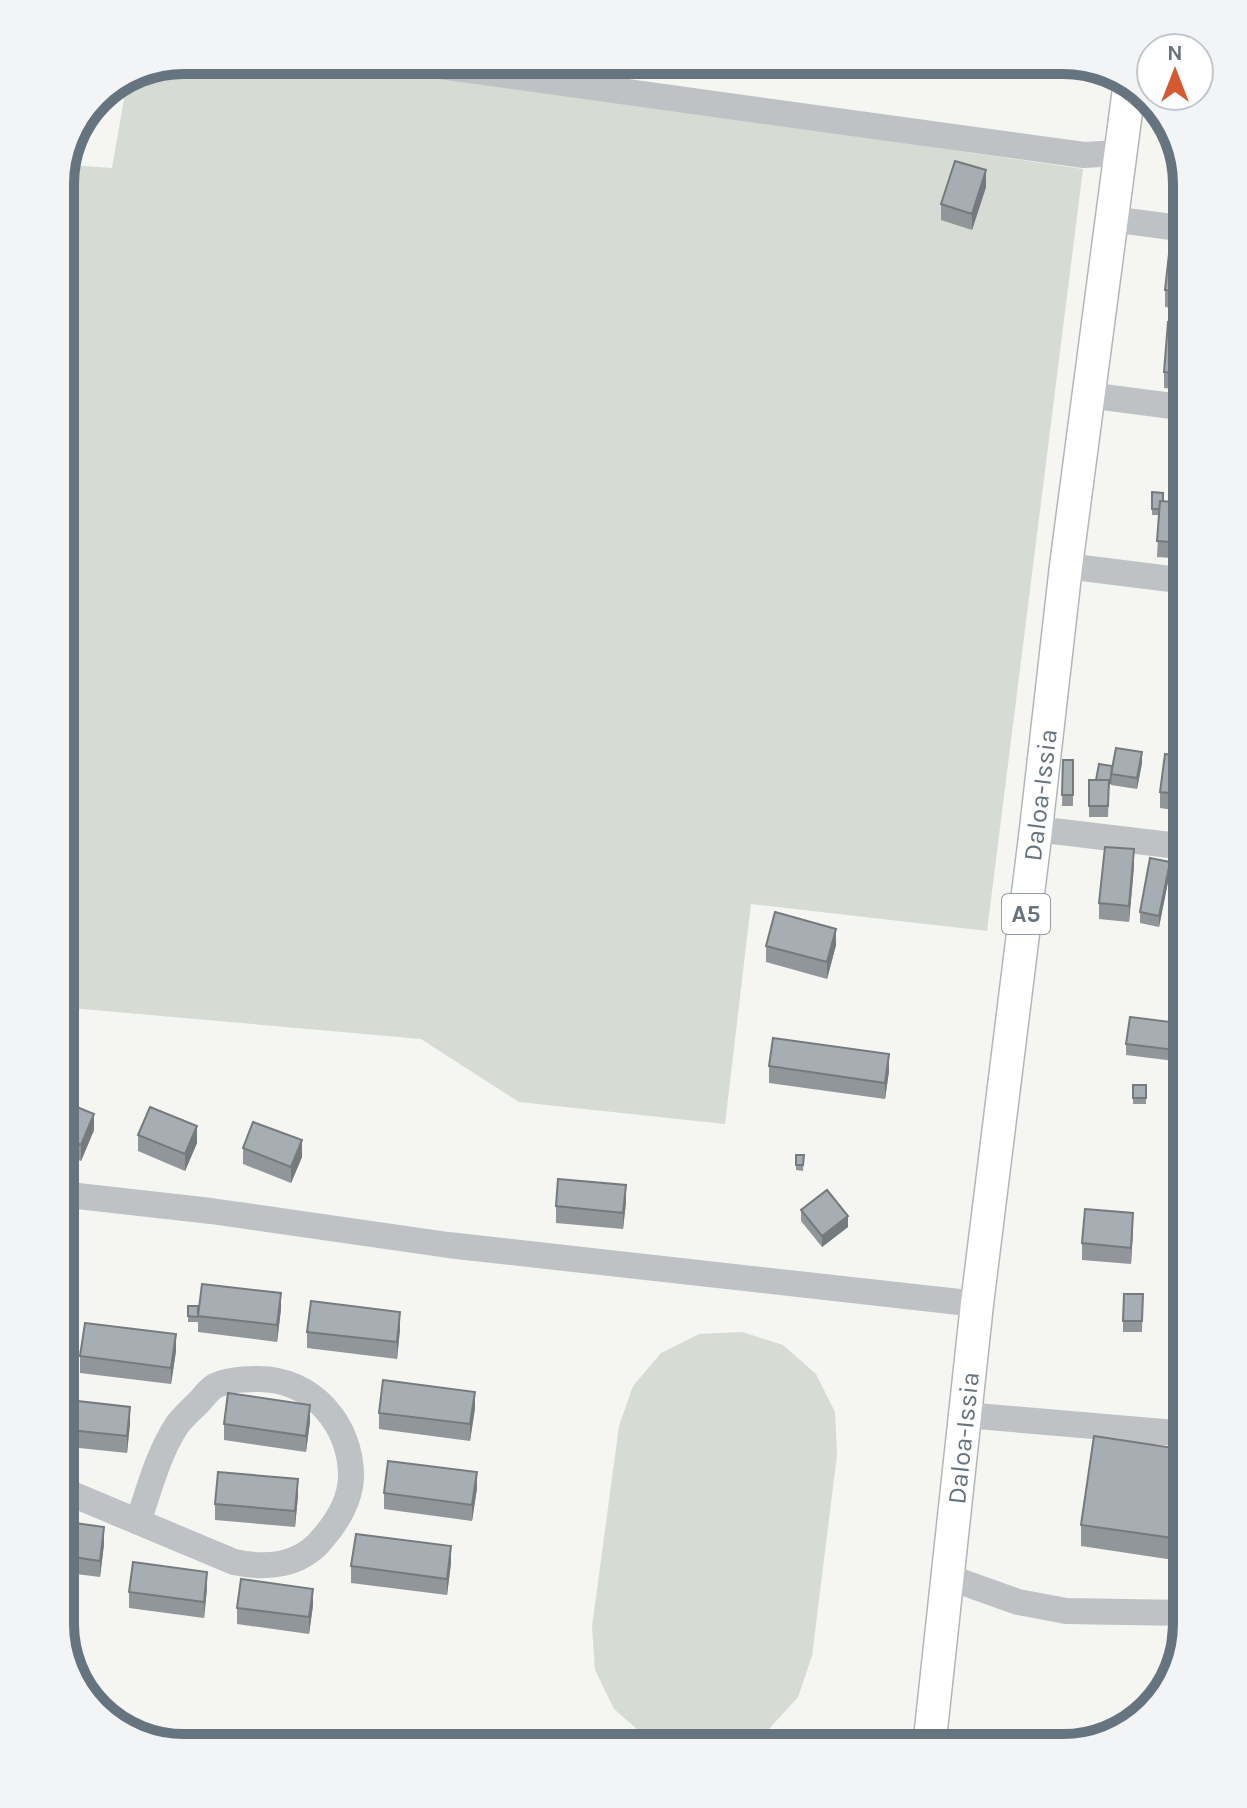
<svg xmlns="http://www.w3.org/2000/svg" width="1247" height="1808" font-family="Karla,sans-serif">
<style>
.green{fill:#d6dbd3}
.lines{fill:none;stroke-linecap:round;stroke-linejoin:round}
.major-casing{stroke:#b2b6b9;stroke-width:35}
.minor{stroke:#bec2c5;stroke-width:26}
.major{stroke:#fff;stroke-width:32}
.wall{fill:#90969a}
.shaded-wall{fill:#757a7d}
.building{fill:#a7aeb3;stroke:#757a7d;stroke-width:2}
.labels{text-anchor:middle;stroke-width:8;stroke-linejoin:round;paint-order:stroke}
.shield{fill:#fff;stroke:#949ea6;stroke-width:2}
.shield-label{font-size:24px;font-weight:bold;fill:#667480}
.street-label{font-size:26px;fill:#667480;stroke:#fff}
.rim{fill:none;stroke:#667480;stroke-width:10}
</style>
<rect width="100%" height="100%" fill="#f5f5f1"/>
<g class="green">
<path d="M184,60H335L1083,169L987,931L751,904L725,1124L519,1102L421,1039L60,1007V175L66,165L112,168L127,82Z"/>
<path d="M742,1332L783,1345L816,1374L835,1412L837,1455L812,1656L798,1697L769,1729L731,1748H677L646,1737L614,1709L595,1670L592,1627L619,1426L633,1386L661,1353L699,1334Z"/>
</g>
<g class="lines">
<defs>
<path id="major" d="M929,1748L977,1304L1036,829L1066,566L1130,81"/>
</defs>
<use href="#major" class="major-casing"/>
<g class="minor">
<path d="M396,60L1084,155L1119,153"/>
<path d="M530,60L619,73"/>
<path d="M1111,219L1187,229"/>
<path d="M1088,395L1187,408"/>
<path d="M1066,566L1187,581"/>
<path d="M1036,829L1187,847"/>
<path d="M60,1194L211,1211L448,1245L977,1304"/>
<path d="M965,1415L1187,1434"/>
<path d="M60,1489L234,1562C267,1569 301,1566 323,1538C337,1522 350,1500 351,1478C352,1425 312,1378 257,1379C245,1379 227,1380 215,1386C209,1389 203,1398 198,1403C191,1410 183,1417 177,1425C158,1454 149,1490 138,1522"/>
<path d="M948,1577L1018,1602L1066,1611L1187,1613"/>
<path d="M155,1741L207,1748"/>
</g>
<use href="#major" class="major"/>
</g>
<g class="wall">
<path d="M986,187L972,230L941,220V204Z"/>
<path d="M1187,255V309L1165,307V290Z"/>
<path d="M1187,323V390L1164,388V372Z"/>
<path d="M1152,492L1163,501L1187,503V559L1157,557L1159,515H1152Z"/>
<path d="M1187,756V812L1160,808V792Z"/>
<path d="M1063,760H1073V806H1062Z"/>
<path d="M1142,763L1137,789L1111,785V779L1109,790L1108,817H1089V780H1096Z"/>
<path d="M1134,866L1129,922L1099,919V903Z"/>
<path d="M1170,872L1159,927L1140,923V912Z"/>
<path d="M836,945L827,979L766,962V946Z"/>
<path d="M1179,1034L1175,1061L1126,1055V1044Z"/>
<path d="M769,1066L889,1071L885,1099L769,1083Z"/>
<rect x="1133" y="1085" width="13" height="19"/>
<path d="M60,1100L94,1130L81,1161L60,1153Z"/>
<path d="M138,1135L197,1143L185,1171L138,1151Z"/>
<path d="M243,1148L302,1157L291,1183L243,1164Z"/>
<path d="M796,1155H804L803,1171L796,1170Z"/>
<path d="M1187,1165V1186L1179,1185V1179Z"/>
<path d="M626,1202L623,1229L556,1223V1206Z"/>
<path d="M801,1210L848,1227L822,1247L801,1221Z"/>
<path d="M1133,1229L1131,1264L1082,1260V1243Z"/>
<path d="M1143,1294L1142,1332H1123V1321Z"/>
<path d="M188,1306L281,1309L277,1342L198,1332V1317V1322H188Z"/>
<path d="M400,1329L397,1359L307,1348V1332Z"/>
<path d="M176,1351L171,1384L80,1373V1356Z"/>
<path d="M60,1399L130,1423L127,1453L60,1446Z"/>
<path d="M475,1408L470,1441L379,1429V1413Z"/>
<path d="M310,1421L306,1452L224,1440V1424Z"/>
<path d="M1187,1450V1562L1081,1546V1525Z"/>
<path d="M477,1488L472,1521L384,1509V1493Z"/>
<path d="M298,1495L295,1527L215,1520V1504Z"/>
<path d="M60,1521L104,1544L100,1577L60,1572Z"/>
<path d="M451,1563L447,1595L351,1583V1566Z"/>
<path d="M207,1588L204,1618L129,1608V1592Z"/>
<path d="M313,1605L309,1634L237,1624V1608Z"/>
<path d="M1187,1625L1180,1649L1168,1648V1637Z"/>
</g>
<g class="shaded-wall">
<path d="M986,170V187L972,230V214Z"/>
<path d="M1142,752V763L1137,789V778Z"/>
<path d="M1134,849V866L1129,922V906Z"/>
<path d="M1170,862V872L1159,927V916Z"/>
<path d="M836,929V945L827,979V962Z"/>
<path d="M1179,1023V1034L1175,1061V1050Z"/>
<path d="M889,1054V1071L885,1099V1083Z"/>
<path d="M94,1114V1130L81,1161V1145Z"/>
<path d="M197,1126V1143L185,1171V1154Z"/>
<path d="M302,1140V1157L291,1183V1167Z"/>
<path d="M626,1185V1202L623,1229V1213Z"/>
<path d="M1133,1213V1229L1131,1264V1248Z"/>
<path d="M848,1216V1227L822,1247V1236Z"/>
<path d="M281,1293V1309L277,1342V1325Z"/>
<path d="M400,1312V1329L397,1359V1342Z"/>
<path d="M176,1334V1351L171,1384V1368Z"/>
<path d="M475,1392V1408L470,1441V1424Z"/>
<path d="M310,1405V1421L306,1452V1436Z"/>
<path d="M130,1407V1423L127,1453V1436Z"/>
<path d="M477,1472V1488L472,1521V1505Z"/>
<path d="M298,1479V1495L295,1527V1511Z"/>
<path d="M104,1527V1544L100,1577V1561Z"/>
<path d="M451,1546V1563L447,1595V1579Z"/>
<path d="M207,1572V1588L204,1618V1602Z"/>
<path d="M313,1589V1605L309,1634V1617Z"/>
</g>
<g class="building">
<path d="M955,161L986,170L972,214L941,204Z"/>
<path d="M1169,254L1187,255V293L1165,290Z"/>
<path d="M1168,322L1187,323V373L1164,372Z"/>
<path d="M1152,492L1163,493V501H1160V509H1152Z"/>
<path d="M1160,501L1187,503V543L1157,541Z"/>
<path d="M1116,748L1142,752L1137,778L1111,774Z"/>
<path d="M1165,754L1187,756V795L1160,792Z"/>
<path d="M1063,760H1073V795H1062Z"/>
<path d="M1099,764L1112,766L1110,784L1109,780H1096Z"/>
<path d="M1089,780H1109L1108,806H1089Z"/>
<path d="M1105,847L1134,849L1129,906L1099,903Z"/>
<path d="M1150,858L1170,862L1159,916L1140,912Z"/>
<path d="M775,912L836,929L827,962L766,946Z"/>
<path d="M1130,1017L1179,1023L1175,1050L1126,1044Z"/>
<path d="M773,1038L889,1054L885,1083L769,1066Z"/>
<rect x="1133" y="1085" width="13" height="13"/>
<path d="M60,1100L94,1114L81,1145L60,1136Z"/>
<path d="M150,1107L197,1126L185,1154L138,1135Z"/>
<path d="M253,1122L302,1140L291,1167L243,1148Z"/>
<path d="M796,1155H804L803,1165H796Z"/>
<path d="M1181,1164L1187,1165V1180L1179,1179Z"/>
<path d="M558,1179L626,1185L623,1213L556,1206Z"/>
<path d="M827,1190L848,1216L822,1236L801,1210Z"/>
<path d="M1085,1209L1133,1213L1131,1248L1082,1243Z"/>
<path d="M202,1284L281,1293L277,1325L198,1316Z"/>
<path d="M1124,1294H1143L1142,1321H1123Z"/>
<path d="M311,1301L400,1312L397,1342L307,1332Z"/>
<path d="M188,1306H198V1317L188,1316Z"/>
<path d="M85,1323L176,1334L171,1368L80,1356Z"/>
<path d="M383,1380L475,1392L470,1424L379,1413Z"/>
<path d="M228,1393L310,1405L306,1436L224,1424Z"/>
<path d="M60,1399L130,1407L127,1436L60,1429Z"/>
<path d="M1094,1436L1187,1450V1540L1081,1525Z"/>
<path d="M388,1461L477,1472L472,1505L384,1493Z"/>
<path d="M218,1472L298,1479L295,1511L215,1504Z"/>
<path d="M60,1521L104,1527L100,1561L60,1555Z"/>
<path d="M356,1534L451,1546L447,1579L351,1566Z"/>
<path d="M133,1562L207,1572L204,1602L129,1592Z"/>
<path d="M241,1579L313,1589L309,1617L237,1608Z"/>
<path d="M1171,1616L1187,1618V1625L1183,1638L1168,1637Z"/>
</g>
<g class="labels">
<rect class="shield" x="1002" y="894" width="48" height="40" rx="6"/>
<g class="shield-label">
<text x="1026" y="922">A5</text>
</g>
<g class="street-label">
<text transform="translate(1040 795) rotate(-83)" y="9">Daloa-Issia</text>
<text transform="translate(963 1438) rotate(-84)" y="9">Daloa-Issia</text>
</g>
</g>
<path d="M0 0H1247V1808H0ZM184 74H1063A110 110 0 0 1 1173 184V1624A110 110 0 0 1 1063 1734H184A110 110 0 0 1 74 1624V184A110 110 0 0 1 184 74Z" fill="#f3f4f5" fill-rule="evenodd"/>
<path class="rim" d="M184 74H1063A110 110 0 0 1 1173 184V1624A110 110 0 0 1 1063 1734H184A110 110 0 0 1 74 1624V184A110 110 0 0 1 184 74Z"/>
<g transform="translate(1175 72)"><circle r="38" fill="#ffffff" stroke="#c2c7cc" stroke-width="2"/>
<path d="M0-6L14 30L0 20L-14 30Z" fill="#d55a31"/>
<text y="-12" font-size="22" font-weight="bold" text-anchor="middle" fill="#667480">N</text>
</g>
</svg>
